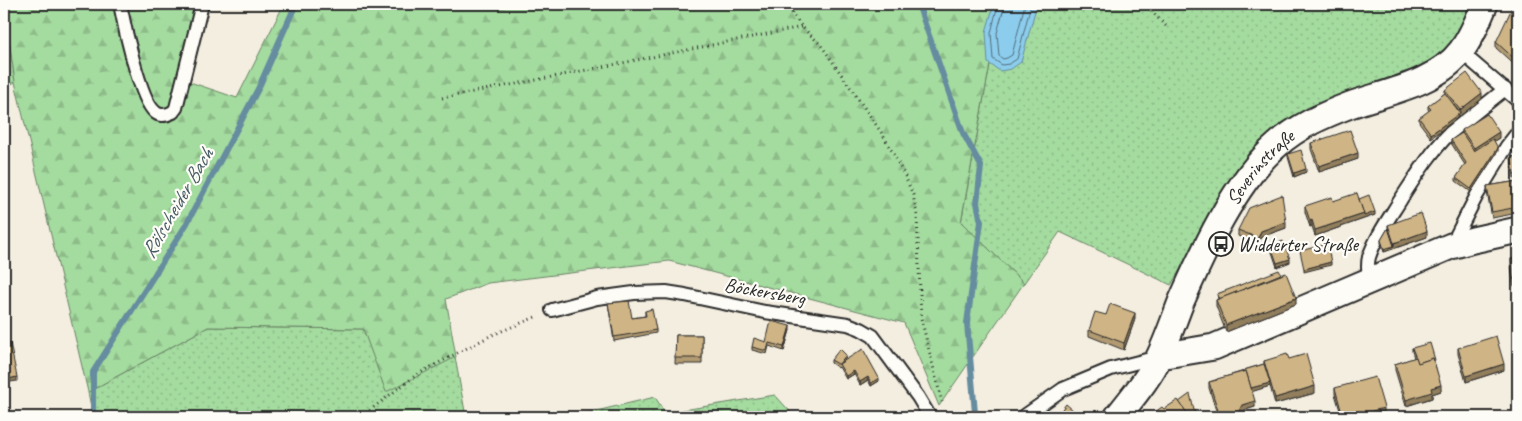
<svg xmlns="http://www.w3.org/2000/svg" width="1522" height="421" font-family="Caveat,sans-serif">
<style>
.grass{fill:url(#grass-dots);stroke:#688365}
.forest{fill:url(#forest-firs);stroke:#688365}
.water{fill:#8ccded;stroke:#658c9f}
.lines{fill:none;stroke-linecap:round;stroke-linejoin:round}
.shore{stroke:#526c79;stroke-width:1}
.stream{stroke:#658c9f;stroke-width:6}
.service-casing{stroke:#2b2b2b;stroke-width:16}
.minor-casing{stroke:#2b2b2b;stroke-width:29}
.path{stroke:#2b2b2b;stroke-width:3;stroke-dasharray:1 4;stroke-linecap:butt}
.service{stroke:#fdfcf7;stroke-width:12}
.minor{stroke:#fdfcf7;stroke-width:25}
.wall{fill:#b29b72;stroke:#2b2b2b}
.shaded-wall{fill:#917e5d;stroke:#2b2b2b}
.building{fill:#cfb485;stroke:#2b2b2b}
.labels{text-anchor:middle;stroke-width:4.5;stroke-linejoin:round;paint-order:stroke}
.street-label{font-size:20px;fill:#2b2b2b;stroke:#fdfcf7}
.poi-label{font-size:20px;fill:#2b2b2b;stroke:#fdfcf7;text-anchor:start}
.water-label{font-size:21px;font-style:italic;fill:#485c65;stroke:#fdfcf7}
</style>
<defs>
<pattern id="grass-dots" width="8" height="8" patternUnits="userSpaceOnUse" patternTransform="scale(1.25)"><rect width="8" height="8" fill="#a4db9f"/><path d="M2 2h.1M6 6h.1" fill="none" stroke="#8dbc89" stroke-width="1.8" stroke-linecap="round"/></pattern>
<pattern id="forest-firs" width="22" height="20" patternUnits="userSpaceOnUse" patternTransform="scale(1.25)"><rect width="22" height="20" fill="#a4db9f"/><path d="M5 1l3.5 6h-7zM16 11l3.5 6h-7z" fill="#8dbc89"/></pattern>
</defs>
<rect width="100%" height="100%" fill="#f4eee0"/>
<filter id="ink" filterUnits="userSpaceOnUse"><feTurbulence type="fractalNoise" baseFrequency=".02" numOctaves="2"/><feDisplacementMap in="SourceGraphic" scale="10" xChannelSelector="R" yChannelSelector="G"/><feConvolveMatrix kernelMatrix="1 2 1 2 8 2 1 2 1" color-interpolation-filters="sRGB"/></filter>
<g filter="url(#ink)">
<g class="grass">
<path d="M4,4L15,82L4,88Z"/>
<path d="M1001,4H1472L1457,44L1417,69L1309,109L1249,152L1171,285L1060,232L1024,283L961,223Z"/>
<path d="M208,327L363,329L455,357L466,417H93L88,392Z"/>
<path d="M775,395L795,417H571L655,397L665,413Z"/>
</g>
<path class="forest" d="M4,4H208L178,78L237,98L284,4H1001L961,222L1024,283L939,406L904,323L669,261L488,283L446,299L456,357L386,392L363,329L208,327L88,392L15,82Z"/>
<path class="water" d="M994,4H1037L1021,62L1011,69L1000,71L988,63L986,32Z"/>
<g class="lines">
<g class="shore">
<path d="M998,4L991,33L993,59L1002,65L1009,64L1017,59L1031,4"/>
<path d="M1005,4L997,33L999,56L1003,59L1007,58L1012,55L1025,4"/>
</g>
<g class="stream">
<path d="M918,4L963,133L981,166L977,203L981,222L967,323L975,413"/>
<path d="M93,417V372L186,225L258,89L296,4"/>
</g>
<defs>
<g id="service">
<path d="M120,4C124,25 140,100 155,112C160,117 167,115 173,112L176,108L202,4"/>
<path d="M1461,52L1518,101"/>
<path d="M1451,246L1477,195L1507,146L1518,132"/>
<path d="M1369,280C1368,272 1367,264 1369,257C1376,236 1390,217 1401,199C1416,176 1430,153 1450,133L1505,89"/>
<path d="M552,310L597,298L634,293L666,292L685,295L765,312L848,324L861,329L873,336L918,397L930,417"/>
<path d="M1023,417L1063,389L1111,369L1158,357"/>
</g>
<g id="minor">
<path d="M1160,356L1214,347L1451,246L1473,240L1518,230"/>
<path id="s1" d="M1117,417C1132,398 1150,377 1160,355C1168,338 1174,320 1181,302C1203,252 1235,181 1277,145C1298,126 1324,115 1350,105C1386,92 1436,84 1461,51C1472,37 1478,20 1485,4"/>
</g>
</defs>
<use href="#service" class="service-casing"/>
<use href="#minor" class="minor-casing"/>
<g class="path">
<path d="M786,4L802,27L820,44L828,55L883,135L905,176L913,195L917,215L921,318L942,402"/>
<path d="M1144,4L1166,26"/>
<path d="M442,98L552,77L802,27"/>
<path d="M356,417L366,413L415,376L427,369L490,336L538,316"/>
</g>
<use href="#service" class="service"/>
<use href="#minor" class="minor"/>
</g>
<g class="wall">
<path d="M1518,11V68L1496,48V42Z"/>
<path d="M1445,90L1482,99L1431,138L1419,122V118L1429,111L1428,109V106L1445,93Z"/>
<path d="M1462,130L1499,138L1494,141L1498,151L1471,192L1456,181V178L1465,165L1451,143V140L1462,133Z"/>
<path d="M1311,143L1358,159L1319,172L1311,149Z"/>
<path d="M1288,154L1306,172L1294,177L1288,157Z"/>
<path d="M1518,156V177L1514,178L1511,157Z"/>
<path d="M1518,181V213L1492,218L1487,192V186Z"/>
<path d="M1359,199L1375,215L1315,236L1312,226L1310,227L1305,212V206Z"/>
<path d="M1388,225L1427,237L1384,252L1381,243V240L1388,228Z"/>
<path d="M1286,228L1261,237L1258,244L1238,236V230Z"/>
<path d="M1271,246L1290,262L1277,267L1271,249Z"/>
<path d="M1518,258V289L1516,288L1513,284L1511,265V259Z"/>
<path d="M1281,274L1296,304L1226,332L1216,306V300L1218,299L1217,294Z"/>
<path d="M608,303L632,318L645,316V311L656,330V333L614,341Z"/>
<path d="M1106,315L1135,319L1124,350L1089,336V330Z"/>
<path d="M790,330L784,351L769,346L767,354L752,350V347L766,342Z"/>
<path d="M676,335H702V364H675Z"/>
<path d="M1412,348L1435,364L1441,391L1432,394V398L1406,406L1395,370V364L1414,358L1412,351Z"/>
<path d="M1458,348L1504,370L1466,382L1458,354Z"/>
<path d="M846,358L844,360L879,381L871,386L868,380L860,385L854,374L846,379L839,367L838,368L831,363V360Z"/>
<path d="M1289,359L1315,393L1275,404L1270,386L1252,391L1255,407L1242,411L1239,417H1218L1209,388V382L1244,371V370L1264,364V361Z"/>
<path d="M1335,388L1384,414L1371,417H1342L1335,394Z"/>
</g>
<g class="shaded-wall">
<path d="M1482,93V99L1431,138V134L1460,113V110Z"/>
<path d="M1499,132V138L1474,154V148Z"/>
<path d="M1498,148V151L1471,192V189Z"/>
<path d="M1358,153V159L1319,172V166Z"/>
<path d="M1306,169V172L1294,177V173Z"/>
<path d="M1375,212V215L1315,236V230L1364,214Z"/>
<path d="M1312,220V226L1310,227V221Z"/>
<path d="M1286,222V228L1261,237L1258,244V238L1261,231Z"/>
<path d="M1427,231V237L1384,252V249L1394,246V243Z"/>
<path d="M1290,259V262L1277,267V263Z"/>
<path d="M1331,262V265L1304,272V269Z"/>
<path d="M1296,298V304L1226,332V325Z"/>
<path d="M1135,313V319L1124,350V343Z"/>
<path d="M790,326V330L784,351V347Z"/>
<path d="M846,355V358L840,365L839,364Z"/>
<path d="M1504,364V370L1466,382V376Z"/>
<path d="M854,371V374L846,379V376Z"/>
<path d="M17,377V381L4,383V380Z"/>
<path d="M868,377V380L860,385V382Z"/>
<path d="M879,378V381L871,386V383Z"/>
<path d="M1270,383V386L1251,392V388Z"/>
<path d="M1441,385V391L1432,394V398L1406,406V400L1431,388Z"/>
<path d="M1315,386V393L1275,404V398Z"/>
<path d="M1255,401V407L1242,411L1239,417H1224L1242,405Z"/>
<path d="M1384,408V414L1371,417H1348Z"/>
</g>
<g class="building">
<path d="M1512,8L1518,11V62L1496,42Z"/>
<path d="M1467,73L1482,93L1460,110L1445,90Z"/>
<path d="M1445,93L1460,113L1431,134L1419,118L1431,109L1428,106L1429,105Z"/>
<path d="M1487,114L1499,132L1474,148L1462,130Z"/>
<path d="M1350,130L1358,153L1319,166L1311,143Z"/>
<path d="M1462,133L1474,151L1493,139L1498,148L1471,189L1456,178L1466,163L1451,140Z"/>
<path d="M1301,150L1306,169L1294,173L1288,154Z"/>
<path d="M1518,156V173L1514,174L1511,157Z"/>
<path d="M1518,181V207L1492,212L1487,186Z"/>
<path d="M1357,193L1364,214L1315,230L1312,220L1310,221L1305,206L1332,197L1333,201Z"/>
<path d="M1282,195L1286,222L1261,231L1258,238L1238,230L1249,208Z"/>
<path d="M1369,195L1375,212L1364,216V214L1359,199Z"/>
<path d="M1421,213L1427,231L1394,243L1388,225Z"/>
<path d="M1388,228L1394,246L1384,249L1381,240Z"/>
<path d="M1283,241L1290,259L1277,263L1271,246Z"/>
<path d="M1327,244L1331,262L1304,269L1300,251Z"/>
<path d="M1518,258V283L1516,282L1513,278L1511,259Z"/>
<path d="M1279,270L1281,274L1219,299L1217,294Z"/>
<path d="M1286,273L1296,298L1226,325L1216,300Z"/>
<path d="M629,301L632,318L646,316L645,311L652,309L656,330L614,337L608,303Z"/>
<path d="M1110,304L1135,313L1124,343L1089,330L1095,312L1106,315Z"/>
<path d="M771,321L790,326L784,347L769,343L767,351L752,347L754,338L766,342Z"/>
<path d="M676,335H702V358H675Z"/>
<path d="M1496,336L1504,364L1466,376L1458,348Z"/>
<path d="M10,343L17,377L4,380V344Z"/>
<path d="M1430,343L1435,360L1434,361L1433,358L1418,363L1412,348Z"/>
<path d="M840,349L846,355L839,364L863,349L879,378L871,383L868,377L860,382L854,371L846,376L839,364H838L831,360Z"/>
<path d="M1287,354L1289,359L1306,354L1315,386L1275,398L1264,361Z"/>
<path d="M1416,357L1418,363L1433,358L1441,385L1431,388L1432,392L1406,400L1395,364Z"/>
<path d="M1264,364L1270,383L1251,388L1246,371H1245L1244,370Z"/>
<path d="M1246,371L1255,401L1242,405L1238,413L1224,417H1220L1209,382L1217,380V379Z"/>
<path d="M1375,377L1384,408L1348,417H1343L1335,388Z"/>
<path d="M1190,394L1195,414L1191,417H1189V416L1179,402Z"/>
<path d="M1178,400L1189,416L1187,417H1158L1155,412L1162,407L1164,409Z"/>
<path d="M1066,404L1081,417H1056Z"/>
</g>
</g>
<defs>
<symbol id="bus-ring" viewBox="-11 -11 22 22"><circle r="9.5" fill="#fdfcf7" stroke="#2b2b2b" stroke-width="1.5"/><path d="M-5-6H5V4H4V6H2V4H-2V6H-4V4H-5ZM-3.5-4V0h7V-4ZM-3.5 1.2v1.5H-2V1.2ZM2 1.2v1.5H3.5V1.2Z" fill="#2b2b2b"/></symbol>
</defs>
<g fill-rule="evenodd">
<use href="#bus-ring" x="1207" y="230" width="28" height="28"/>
</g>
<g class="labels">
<g class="street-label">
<text dy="7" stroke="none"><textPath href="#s1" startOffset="290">Severinstraße</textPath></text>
<text transform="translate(765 291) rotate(10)" y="7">Böckersberg</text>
</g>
<g class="poi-label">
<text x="1238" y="251">Widderter Straße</text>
</g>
<g class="water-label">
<text transform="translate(177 203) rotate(-60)" y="7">Rölscheider Bach</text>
</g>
</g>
<rect width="1522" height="421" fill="none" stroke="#fdfcf7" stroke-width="20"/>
<rect x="10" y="10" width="1502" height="401" fill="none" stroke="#2b2b2b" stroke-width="2" filter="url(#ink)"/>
</svg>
